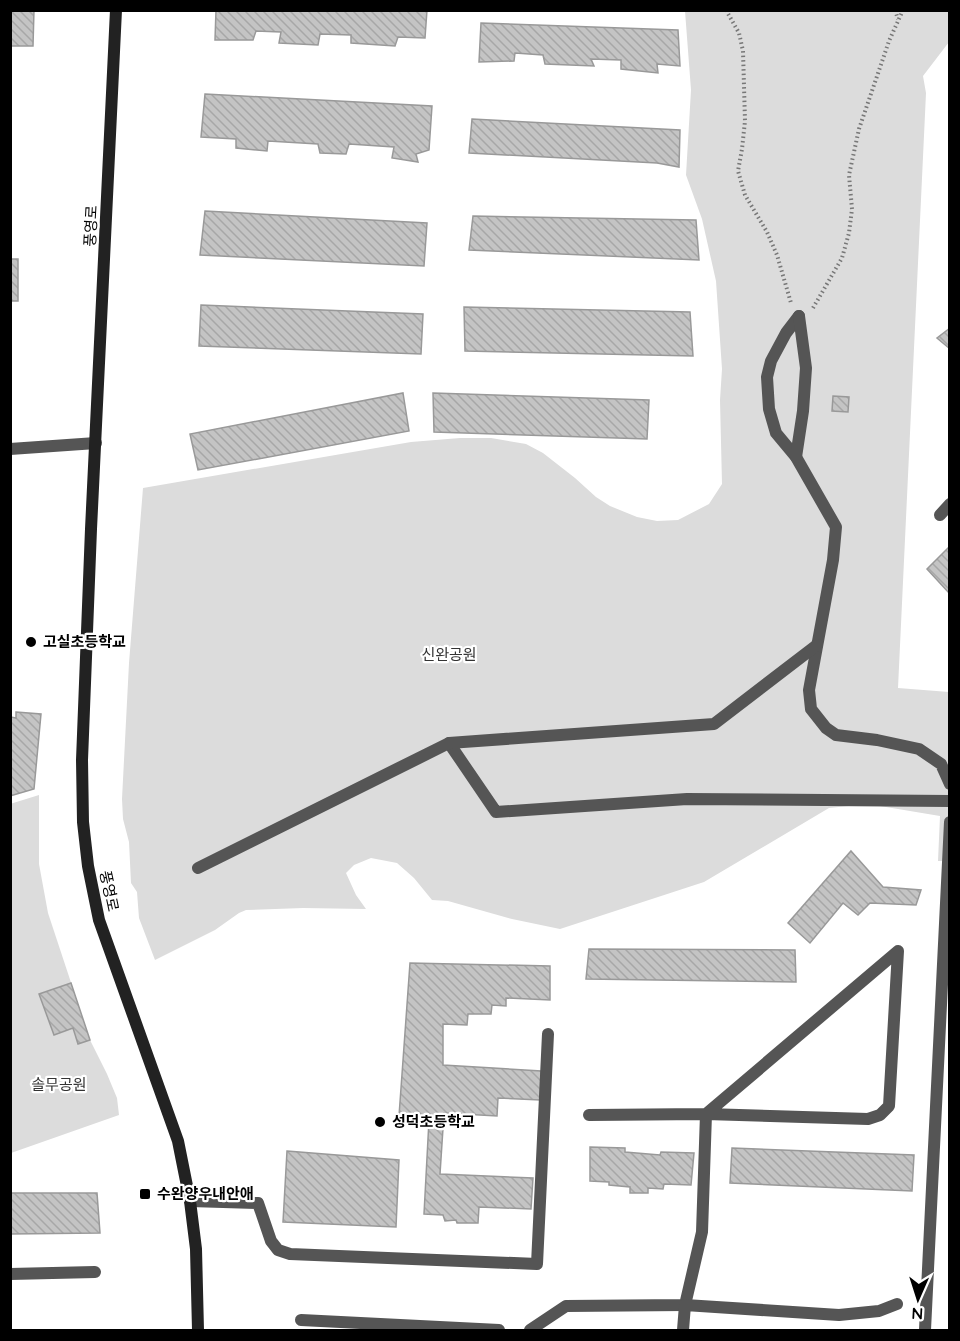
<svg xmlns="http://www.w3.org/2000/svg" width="960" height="1341" font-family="Quicksand,'Noto Sans KR',sans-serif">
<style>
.green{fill:#dcdcdc}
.building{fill:url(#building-back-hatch);stroke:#999;stroke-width:1.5}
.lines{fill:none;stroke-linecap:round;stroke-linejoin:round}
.path{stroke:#777;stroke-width:4;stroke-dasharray:1.5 3;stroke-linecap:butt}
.lane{stroke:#555;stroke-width:12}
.street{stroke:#555;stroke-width:12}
.secondary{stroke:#222;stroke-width:12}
.poi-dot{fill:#000;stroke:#fff;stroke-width:2}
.labels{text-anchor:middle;stroke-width:4.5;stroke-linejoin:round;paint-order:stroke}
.street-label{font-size:15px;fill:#000;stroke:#fff}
.poi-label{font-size:15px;font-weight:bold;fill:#000;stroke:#fff;text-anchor:start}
.park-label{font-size:15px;fill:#333;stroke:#fff}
</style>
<defs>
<pattern id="building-back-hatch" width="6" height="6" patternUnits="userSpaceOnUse" patternTransform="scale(1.5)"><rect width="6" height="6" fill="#c4c4c4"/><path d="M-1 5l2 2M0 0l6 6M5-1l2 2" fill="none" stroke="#a7a7a7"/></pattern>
</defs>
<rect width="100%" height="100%" fill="#fff"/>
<g class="green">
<path d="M685,11H949V42L923,76L926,93L898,688L949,692V861H938L940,816L868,804L829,808L704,882L560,929L512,919L448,901L432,900L414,878L397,863L371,858L354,865L346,873L356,895L366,909L303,908L246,910L239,913L215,930L155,960L139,918L137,892L131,883L129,842L123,819L122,799L129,663L143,488L411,442L460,438H491L526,444L543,453L575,478L596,497L610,506L637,517L657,521L678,520L709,504L722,484L720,400L722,369L716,281L702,219L686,175L691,90Z"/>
<path d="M39,795V864L48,913L90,1040L107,1074L117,1098L119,1115L11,1153L10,804Z"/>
</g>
<g class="building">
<path d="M10,10H34L33,46H10Z"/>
<path d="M216,10H427L425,38L398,37L395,46L351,43V35L320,34L318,45L279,43L281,32L256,31L253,40H215Z"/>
<path d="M481,23L678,30L680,66L657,64L658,73L621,69V60L591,59L594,66L545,64L543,55L515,53L514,61L479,62Z"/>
<path d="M205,94L432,106L429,150L416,154L418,162L392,158L394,147L349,144L346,154L320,153L318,144L268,141L267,151L236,148V139L201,137Z"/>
<path d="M472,119L680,130L679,167L657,163L469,153Z"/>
<path d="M205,211L427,223L424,266L200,255Z"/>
<path d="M473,216L696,220L699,260L469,250Z"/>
<path d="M10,254L11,259H18V301H10Z"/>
<path d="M201,305L423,314L421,354L199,346Z"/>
<path d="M464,307L690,312L693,356L465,351Z"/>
<path d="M950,328V349L937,338Z"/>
<path d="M403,393L409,431L198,470L190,434Z"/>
<path d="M433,393L649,400L647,439L434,432Z"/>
<path d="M833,396L849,397L848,412L832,411Z"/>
<path d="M950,546V592L949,593L927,569Z"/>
<path d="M16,712L41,714L34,789L10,796V719L11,717L16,718Z"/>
<path d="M851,851L883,887L921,890L916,905L870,903L858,915L843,903L810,943L788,923Z"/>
<path d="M589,949L795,950L796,982L586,979Z"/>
<path d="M410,963L550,966V1000L506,998V1006L492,1005L491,1014H468L467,1025L443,1024V1065L541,1071L540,1100L498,1098L497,1116L444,1113L440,1174L533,1178L531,1209L479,1207L478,1223H457L456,1220L445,1221L443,1215L424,1214L429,1120L399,1116Z"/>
<path d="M71,983L90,1040L78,1044L73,1028L54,1035L39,994Z"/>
<path d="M590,1147L625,1148V1152L660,1155L661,1152L694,1153L691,1185L664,1184L663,1189L648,1188V1193H630V1187L609,1185V1182L590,1181Z"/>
<path d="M732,1148L914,1155L912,1191L730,1183Z"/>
<path d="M287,1151L399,1160L396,1227L283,1222Z"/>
<path d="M10,1193H97L100,1233L10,1234Z"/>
</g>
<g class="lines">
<g class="path">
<path d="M726,10L739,33L743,51L745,121L742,149L738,171L745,195L767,232L777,255L791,303"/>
<path d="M895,10L898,19"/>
<path d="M813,308L842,258L849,233L852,209L849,175L859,129L889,41L903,10"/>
</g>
<path class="lane" d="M190,1201L258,1203L271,1241L278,1250L290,1254L537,1264L548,1034"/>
<g class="street">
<path d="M799,316L786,333L771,361L767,377L769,409L776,433L796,457L836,527L833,560L809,690L811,709L826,728L836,735L877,740L919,749L941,764L950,784"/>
<path d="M10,449L96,443"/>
<path d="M796,457L803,411L806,368L799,316"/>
<path d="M940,515L950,504"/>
<path d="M449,743L496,812L687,799L950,801"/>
<path d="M198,868L449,743L714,724L817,645"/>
<path d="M10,1274L95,1272"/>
<path d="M301,1320L499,1330"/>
<path d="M530,1330L566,1306L685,1305L702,1232L706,1114L868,1119L880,1115L889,1106L898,951L706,1114L589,1115"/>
<path d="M683,1330L685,1305L839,1315L879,1311L897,1304"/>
<path d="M925,1330L950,822"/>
</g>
<path class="secondary" d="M116,10L91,529L82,760L83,822L88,866L99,920L178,1141L190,1201L196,1249L198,1330"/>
</g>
<g class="poi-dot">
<circle cx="31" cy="642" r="6"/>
<circle cx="380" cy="1122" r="6"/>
<rect x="139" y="1188" width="12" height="12" rx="3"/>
</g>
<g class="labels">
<g class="street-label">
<text transform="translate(91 226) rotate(-87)" y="5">풍영로</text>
<text transform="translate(109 891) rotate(78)" y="5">풍영로</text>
</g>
<g class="poi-label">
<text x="43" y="647">고실초등학교</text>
<text x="392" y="1127">성덕초등학교</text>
<text x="157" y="1199">수완양우내안애</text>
</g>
<g class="park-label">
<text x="449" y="660">신완공원</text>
<text x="59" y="1090">솔무공원</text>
</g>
</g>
<rect width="960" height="1341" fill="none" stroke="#000000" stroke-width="24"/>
<g transform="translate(918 1299) rotate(183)" stroke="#ffffff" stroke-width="4.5" paint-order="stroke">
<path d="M0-4.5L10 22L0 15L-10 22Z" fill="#000000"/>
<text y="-9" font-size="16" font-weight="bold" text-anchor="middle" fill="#000000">N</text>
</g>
</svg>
